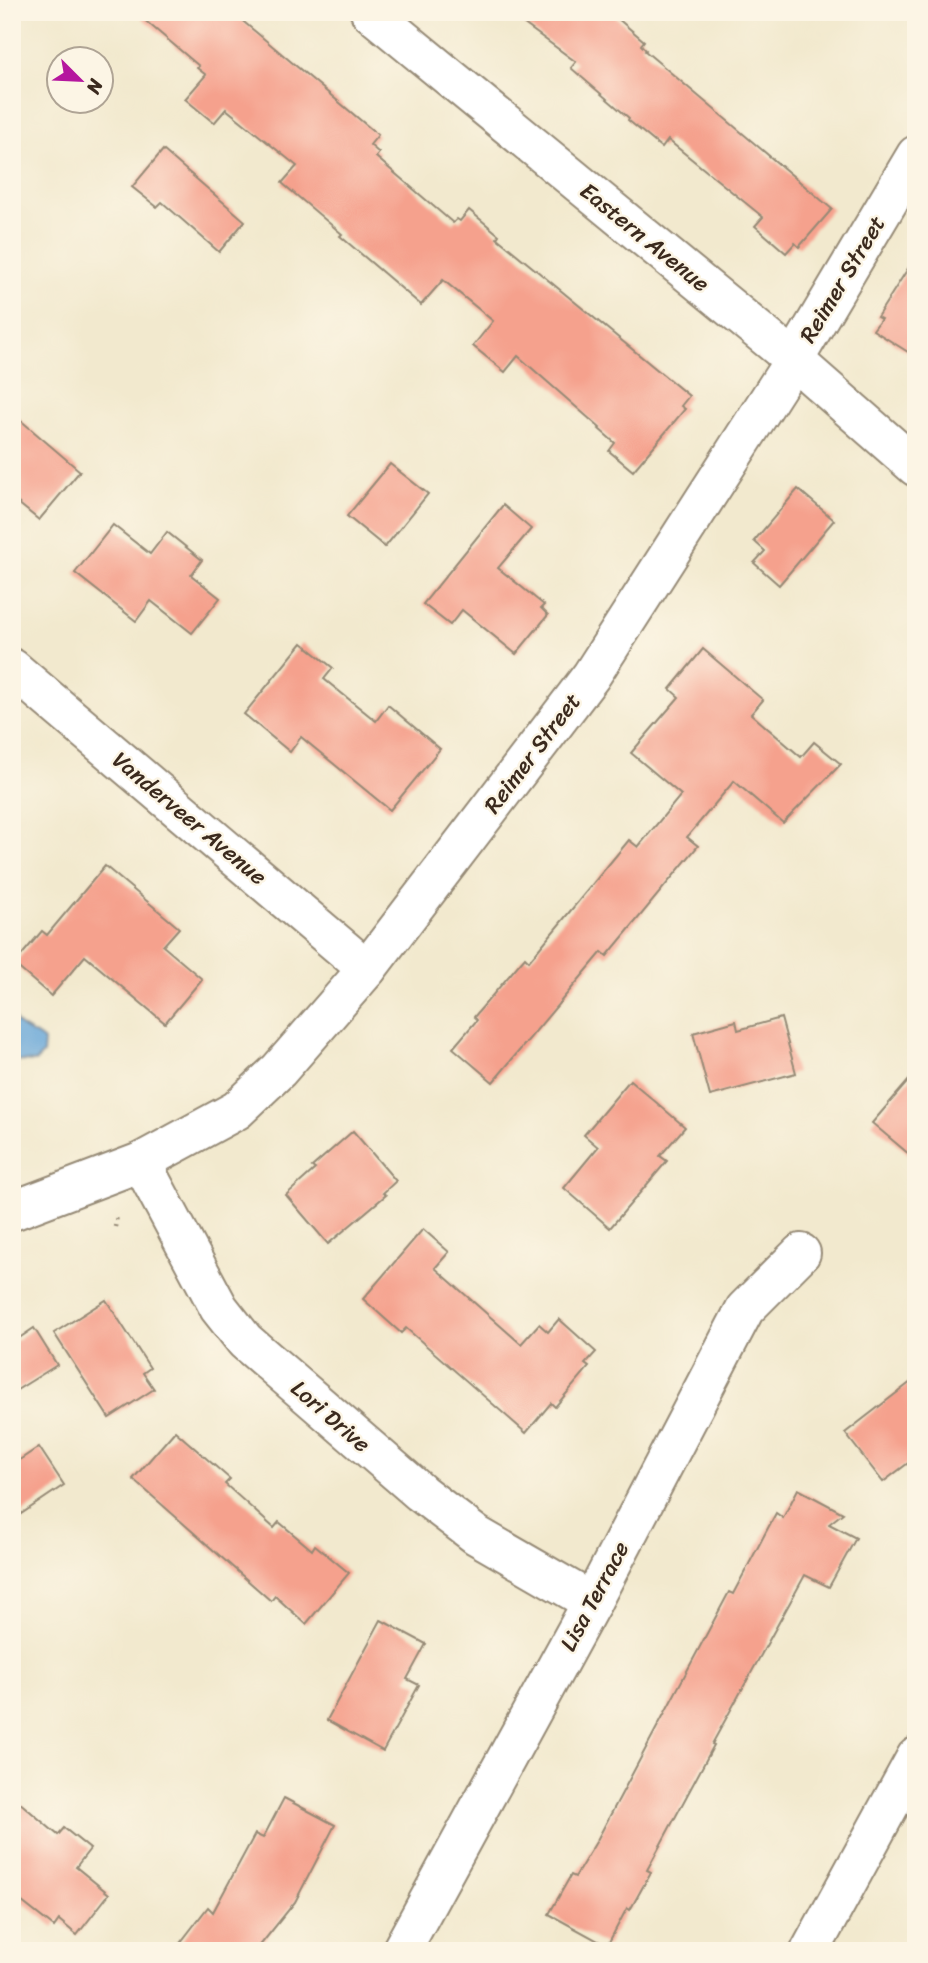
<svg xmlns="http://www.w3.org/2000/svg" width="928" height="1963" font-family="Sriracha,sans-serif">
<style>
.water{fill:#65a5d8;stroke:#50687b;stroke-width:2}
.building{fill:#f5a18d}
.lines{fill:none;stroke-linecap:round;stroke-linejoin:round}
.minor-casing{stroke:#968a76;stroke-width:42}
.tertiary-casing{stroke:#968a76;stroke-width:42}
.path{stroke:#968a76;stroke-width:4.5;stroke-dasharray:2 5;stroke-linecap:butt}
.minor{stroke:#fff;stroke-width:38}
.tertiary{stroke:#fff;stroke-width:38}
.labels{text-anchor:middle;stroke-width:5;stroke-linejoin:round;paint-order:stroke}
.street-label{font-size:23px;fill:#3b2a1e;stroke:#fcf5e5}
</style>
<rect width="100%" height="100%" fill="#fcf5e5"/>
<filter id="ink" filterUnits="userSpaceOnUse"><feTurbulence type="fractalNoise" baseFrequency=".0143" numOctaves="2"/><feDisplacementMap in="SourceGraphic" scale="14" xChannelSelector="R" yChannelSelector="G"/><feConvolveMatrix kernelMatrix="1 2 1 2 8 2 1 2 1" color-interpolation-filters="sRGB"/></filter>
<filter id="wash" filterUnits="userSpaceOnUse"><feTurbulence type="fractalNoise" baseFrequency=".00686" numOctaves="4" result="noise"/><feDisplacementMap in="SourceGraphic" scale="28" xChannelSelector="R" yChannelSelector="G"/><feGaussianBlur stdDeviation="1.57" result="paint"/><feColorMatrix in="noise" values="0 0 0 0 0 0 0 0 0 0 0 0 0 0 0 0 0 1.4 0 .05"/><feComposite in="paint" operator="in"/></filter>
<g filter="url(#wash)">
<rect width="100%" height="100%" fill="#f2e9ce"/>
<path class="water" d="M12,1001C13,1006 13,1014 15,1019C19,1030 36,1032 44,1041L43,1054L35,1062L18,1061L12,1055Z"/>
<g id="blocks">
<g class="building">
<path d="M135,12H232L378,135L370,145L379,153L376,157L453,223L457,219L460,221L469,210L499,235L497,238L689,396L681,406L685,409L633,471L609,451L615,443L599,429L600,428L518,356L505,372L473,346L493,321L443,280L421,305L340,236L342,234L282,183L297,166L226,109L214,123L185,99L206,75L197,68L199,66Z"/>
<path d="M508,12H610L644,41L641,45L646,50L645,51L832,209L799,247L795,243L786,253L755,226L763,217L668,140L662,148L628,120L629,118L571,68L576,62Z"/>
<path d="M163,150L245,221L219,252L162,202L157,207L132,187Z"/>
<path d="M916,256V357L873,330L881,319L877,317Z"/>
<path d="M12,413L80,471L39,520L12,498Z"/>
<path d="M390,464L428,494L385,547L347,516Z"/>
<path d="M798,489L834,520L779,585L754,563L765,551L754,541Z"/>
<path d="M503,505L531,529L498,568L544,605L541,608L548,615L516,654L462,610L450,625L423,604Z"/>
<path d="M113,525L150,554L167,532L202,560L191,575L220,598L192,633L151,601L136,621L75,573Z"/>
<path d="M302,643L333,668L324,679L376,721L388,705L440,749L390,810L301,737L290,752L244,714Z"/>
<path d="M703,649L763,700L751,714L801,757L814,742L841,764L783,823L734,781L687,837L698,846L607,956L602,952L493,1082L453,1048L477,1020L474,1017L525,957L529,961L629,840L638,847L681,795L631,753L679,697L670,689Z"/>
<path d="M105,866L179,928L163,946L202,979L165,1023L85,956L51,996L14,964L42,931L47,935Z"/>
<path d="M781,1018L796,1073L710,1096L693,1033L736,1021L738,1030Z"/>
<path d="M916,1072V1160L872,1123Z"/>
<path d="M630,1080L685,1127L660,1156L667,1161L610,1228L564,1188L598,1147L584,1135Z"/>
<path d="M353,1131L396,1181L383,1193L386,1195L328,1244L286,1195L315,1169L312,1167Z"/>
<path d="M423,1229L449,1252L435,1268L521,1344L539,1324L548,1332L559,1319L596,1352L585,1364L589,1367L555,1407L551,1403L526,1433L406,1328L401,1333L363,1299Z"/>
<path d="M106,1300L150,1368L143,1373L154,1389L109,1418L54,1333Z"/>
<path d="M34,1328L57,1365L12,1393V1343Z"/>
<path d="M916,1378V1457L883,1482L845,1433Z"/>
<path d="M175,1431L230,1479L225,1484L274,1528L279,1522L312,1550L315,1545L349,1573L306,1624L275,1596L271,1601L133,1479Z"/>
<path d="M39,1447L64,1485L12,1520V1465Z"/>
<path d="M798,1489L843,1513L829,1524L856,1538L829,1587L805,1575L712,1744L714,1745L647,1870L651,1872L630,1910L627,1908L607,1946L549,1914L571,1875L575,1877L596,1842L729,1592L733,1594L776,1513L783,1518Z"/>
<path d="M381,1620L426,1644L407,1679L419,1685L383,1751L327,1720Z"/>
<path d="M12,1796L58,1835L64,1828L90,1849L76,1867L109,1894L77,1935L59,1920L54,1927L12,1894Z"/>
<path d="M284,1798L335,1825L295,1902L258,1948L261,1951H174L208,1907L213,1912L255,1834L263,1838Z"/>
</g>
</g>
</g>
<g filter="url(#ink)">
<use href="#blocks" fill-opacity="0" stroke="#968a76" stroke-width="2"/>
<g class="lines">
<defs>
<g id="minor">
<path d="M370,12L794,360L916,467"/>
<path d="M12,668L367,969"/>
<path d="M141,1162L219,1308L245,1341L421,1493L476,1535L592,1602"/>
<path d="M12,1211L141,1162L237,1110L279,1070L367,969L591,676L794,360L916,155"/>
<path d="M401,1951L592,1602L745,1309L801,1253"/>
</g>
<path id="tertiary" d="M810,1951L916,1757"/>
</defs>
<use href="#minor" class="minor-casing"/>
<use href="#tertiary" class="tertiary-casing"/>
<path class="path" d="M115,1227L117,1216"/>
<use href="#minor" class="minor"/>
<use href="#tertiary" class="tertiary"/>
</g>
</g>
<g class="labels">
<g class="street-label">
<text transform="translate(645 237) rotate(39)" y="8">Eastern Avenue</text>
<text transform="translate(842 279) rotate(-59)" y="8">Reimer Street</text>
<text transform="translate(532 753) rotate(-53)" y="8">Reimer Street</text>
<text transform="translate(190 818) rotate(40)" y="8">Vanderveer Avenue</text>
<text transform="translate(331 1416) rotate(41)" y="8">Lori Drive</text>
<text transform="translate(594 1596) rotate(-62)" y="8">Lisa Terrace</text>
</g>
</g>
<rect width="928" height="1963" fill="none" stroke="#fcf5e5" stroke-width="42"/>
<g transform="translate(80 80) rotate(114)"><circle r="33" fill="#fcf5e5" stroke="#afa495" stroke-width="2"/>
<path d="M0-5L12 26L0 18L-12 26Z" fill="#b5179e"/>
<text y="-10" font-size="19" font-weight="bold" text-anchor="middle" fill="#3b2a1e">N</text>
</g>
</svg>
